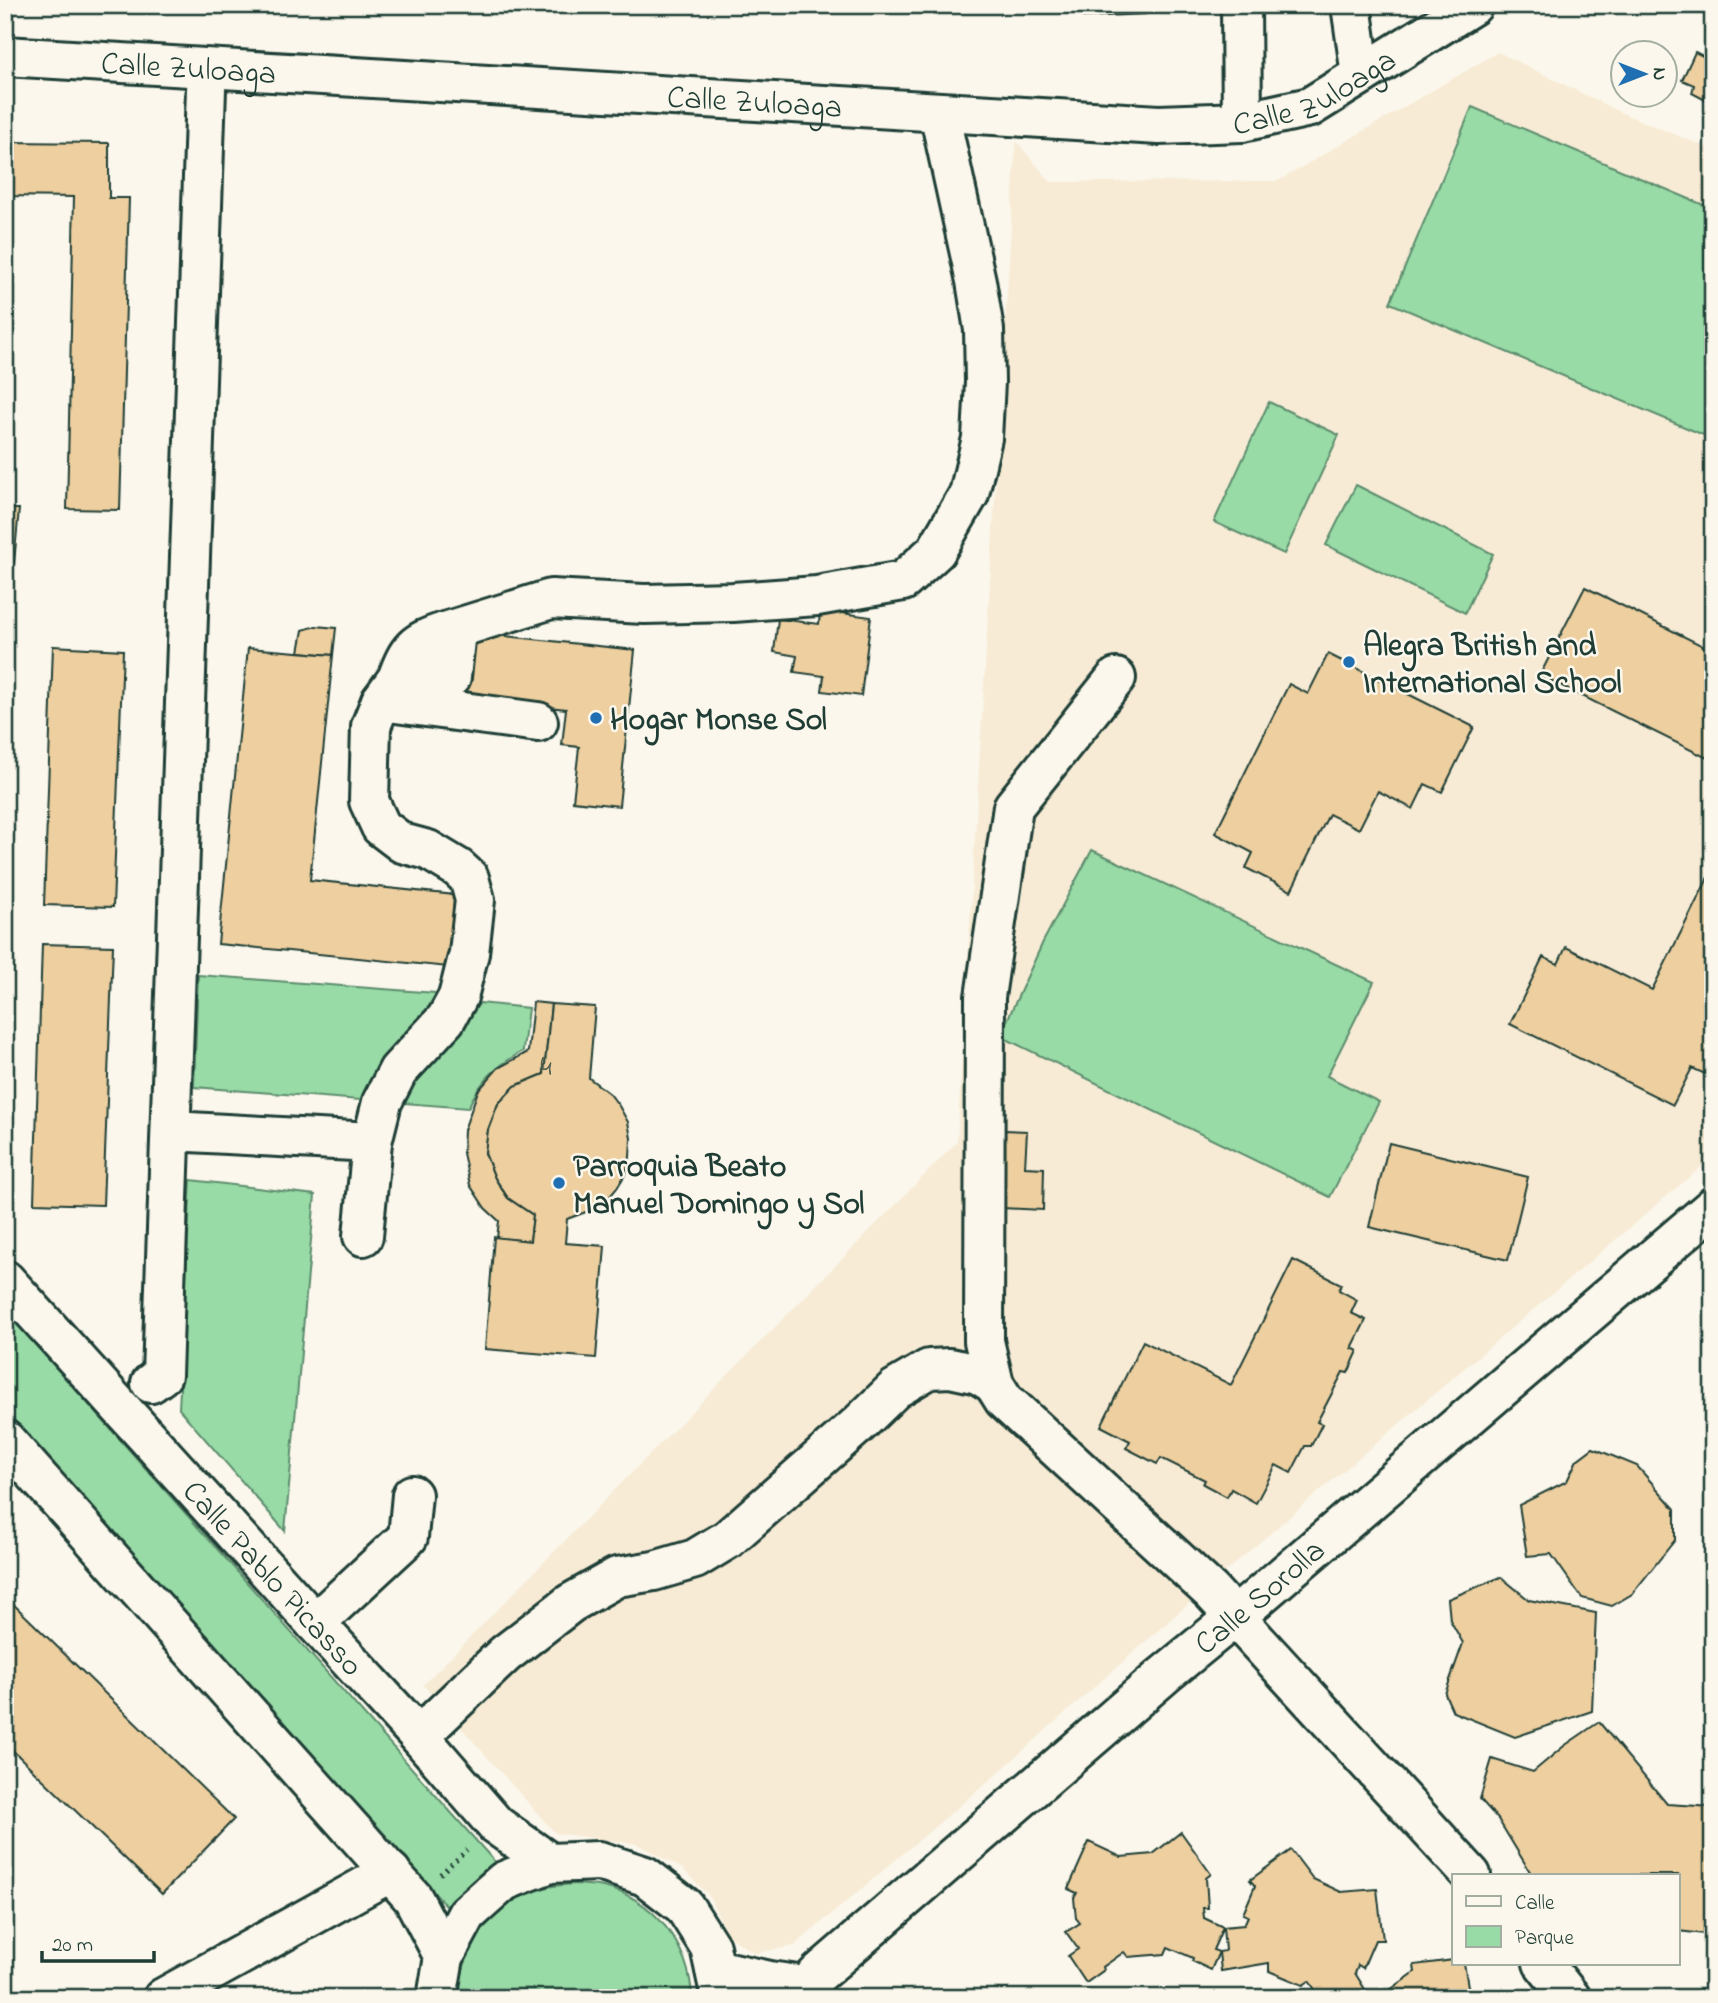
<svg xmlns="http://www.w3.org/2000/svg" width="1718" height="2003" font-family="'Indie Flower',sans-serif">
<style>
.built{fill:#f7ebd5}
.green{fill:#98dba6;stroke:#5c8c6d;stroke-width:2}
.building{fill:#eecfa0;stroke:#1f3d34;stroke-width:2}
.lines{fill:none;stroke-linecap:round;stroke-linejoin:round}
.minor-casing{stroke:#1f3d34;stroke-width:44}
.path{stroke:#1f3d34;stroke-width:4.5;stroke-dasharray:2 5;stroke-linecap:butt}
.minor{stroke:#fbf7ec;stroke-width:38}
.poi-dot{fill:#1f6fb2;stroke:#fbf7ec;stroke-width:2.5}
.labels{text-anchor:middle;stroke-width:5;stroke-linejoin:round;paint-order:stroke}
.number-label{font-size:28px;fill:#53624f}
.street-label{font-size:32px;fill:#1f3d34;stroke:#fbf7ec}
.poi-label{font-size:32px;font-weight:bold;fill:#1f3d34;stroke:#fbf7ec;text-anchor:start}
</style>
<rect width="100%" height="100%" fill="#fbf7ec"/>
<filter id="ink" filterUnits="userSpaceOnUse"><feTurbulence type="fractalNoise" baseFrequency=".0143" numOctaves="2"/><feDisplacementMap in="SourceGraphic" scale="14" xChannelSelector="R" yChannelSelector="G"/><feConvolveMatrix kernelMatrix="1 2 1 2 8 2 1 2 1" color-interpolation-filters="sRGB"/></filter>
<g filter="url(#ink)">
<path class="built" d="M1498,52L1622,113L1713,150V1157L1207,1587L991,1779L794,1946L755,1953L728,1936L709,1896L683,1869L637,1844L555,1833L423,1685L957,1142L1016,141L1051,182L1278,181Z"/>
<g class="green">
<path d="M1472,107L1713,209V439L1390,303Z"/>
<path d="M1269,402L1339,435L1284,554L1214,522Z"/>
<path d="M1356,485L1493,554L1465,613L1326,545Z"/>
<path d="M1092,850L1374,982L1327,1076L1379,1102L1330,1197L1000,1036L1043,942Z"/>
<path d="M198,975L436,993L439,999L378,1069L360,1100L194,1087Z"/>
<path d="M480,1003L528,1008L523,1051C497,1066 481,1079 468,1108L390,1102Z"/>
<path d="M191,1180L315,1195L285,1531L179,1409Z"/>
<path d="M5,1310L495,1862L446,1906L5,1410Z"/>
<path d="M575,1884C584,1885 594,1885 603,1887C654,1898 690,1946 692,1998H458C462,1945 495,1899 548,1887C557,1885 566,1885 575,1884Z"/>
</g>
<g class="building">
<path d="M1083,5H1146V14L1083,17Z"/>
<path d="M1695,52L1713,61V104L1692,93L1694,85L1682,80Z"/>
<path d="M5,142L109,143V198H129L120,510L67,509L74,197L5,196Z"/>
<path d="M5,509H19L14,563L5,562Z"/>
<path d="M1585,587L1713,651V761L1540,675Z"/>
<path d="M820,610L871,617L861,696L822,691L824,676L794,672L797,656L774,652L778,619L819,624Z"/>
<path d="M316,626L336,628L333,655L299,652L303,630Z"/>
<path d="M468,632L635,650L619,806L573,801L579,747L562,745L566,709L462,698Z"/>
<path d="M53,646L123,650L113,907L44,905Z"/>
<path d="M248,648L333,655L310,880L455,895L448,967L218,944Z"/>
<path d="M1328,654L1474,727L1442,792L1425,784L1413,809L1378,791L1359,829L1329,814L1291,891L1246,868L1253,853L1215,833L1289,684L1308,694Z"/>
<path d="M1709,876L1713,878V1058L1705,1074L1692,1068L1673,1105L1510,1024L1543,957L1558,964L1566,947L1652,990Z"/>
<path d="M42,944L113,946L103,1205L34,1203Z"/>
<path d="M533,1002L551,1004L544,1074L515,1086L498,1104L488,1130L485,1153L495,1178L501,1188L508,1198L533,1215L530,1241L497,1238L499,1221L485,1208L470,1185L463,1153L464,1130L478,1091L498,1068L528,1052Z"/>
<path d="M551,1004L595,1007L589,1078L610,1094L619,1106L628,1122L631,1138L630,1157L626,1173L617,1188L607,1200L594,1209L567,1219L565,1243L605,1246L596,1358L485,1349L494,1237L530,1241L533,1215L508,1198L495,1178L485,1153L488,1130L498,1104L515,1086L544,1074Z"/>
<path d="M1005,1130L1027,1131L1025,1167L1044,1168L1043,1210L1002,1208Z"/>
<path d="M1389,1143L1528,1177L1508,1260L1369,1227Z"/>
<path d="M1293,1260L1341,1284L1339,1290L1357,1300L1351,1313L1366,1320L1352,1348L1358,1351L1348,1373L1343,1372L1317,1422L1322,1424L1311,1446H1305L1291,1473L1276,1465L1256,1503L1231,1489L1227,1497L1203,1484L1205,1480L1161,1458L1157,1464L1126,1448L1130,1441L1101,1426L1143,1341L1231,1385Z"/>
<path d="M1593,1448L1637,1466L1675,1509V1540L1632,1594L1612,1606L1582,1598L1551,1554L1527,1556L1519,1505L1567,1481L1577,1460Z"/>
<path d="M1501,1577L1529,1600L1596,1613L1592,1711L1515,1737L1453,1712L1445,1694L1463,1643L1450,1620L1448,1599Z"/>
<path d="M5,1596L234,1819L162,1894L5,1743Z"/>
<path d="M1599,1722L1667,1804L1713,1807V1935L1678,1931V1875H1532L1498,1819L1480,1799L1492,1759L1533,1772L1564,1746Z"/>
<path d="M1181,1832L1211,1874L1206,1878L1208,1908H1203L1204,1918L1223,1927L1213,1950L1219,1952L1211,1970L1192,1961L1193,1958L1168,1947L1165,1954L1128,1957L1124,1952L1103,1967L1104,1970L1086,1983L1068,1956L1078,1949L1066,1932L1080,1923L1076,1918L1074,1898L1077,1893L1068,1889L1089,1842L1121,1857L1153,1854Z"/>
<path d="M1291,1850L1313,1879L1341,1892L1377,1889L1383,1940H1375L1363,1968L1358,1965L1355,1973L1366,1991L1357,1998H1321L1309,1981L1303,1985L1269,1971V1963L1221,1971L1219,1952L1225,1951L1223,1927L1244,1925L1248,1916L1243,1914L1255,1886L1250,1880Z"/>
<path d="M1454,1960V1963H1464L1470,1998H1388L1393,1994L1390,1990L1415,1972L1414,1965Z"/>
</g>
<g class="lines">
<defs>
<g id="minor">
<path d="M1241,5L1242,122"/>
<path d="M1351,5L1361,75"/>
<path id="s1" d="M5,56L1159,125L1242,122L1310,107L1473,5"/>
<path d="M445,632L551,599L644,604L733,602L817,596L903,581L936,551L969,494L982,438L985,382L984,330L976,281L939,112"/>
<path d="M1116,678L1013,807L985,997L984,1341L994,1384L1004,1400L1211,1591L1471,1875"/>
<path d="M381,701L538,722"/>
<path d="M171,1131L372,1142L363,1236"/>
<path d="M372,1142L382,1102L398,1071L446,1019L458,997L469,953L475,900L469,878L458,868L428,850L402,843L381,827L369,801L371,726L381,701L397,679L424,673L451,677L455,640L445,632C413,642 408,649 397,679"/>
<path id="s2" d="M5,1280L315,1623L419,1736L496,1825L550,1863"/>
<path d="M151,1383L162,1375L206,89"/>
<path d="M5,1440L413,1898L444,1957"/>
<path d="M315,1623L408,1537L412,1495"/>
<path d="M419,1736L505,1654L571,1603L617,1577L654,1571L695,1559L728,1539L860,1423L895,1389L929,1369L950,1368L978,1374L994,1384"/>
<path d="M1543,1963L1571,1998"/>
<path d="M715,1969L770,1981L805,1986"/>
<path d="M163,1998L391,1872"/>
<path d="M437,1998L444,1957L467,1914L504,1881L550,1863L599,1861L645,1876L684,1906L710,1947L721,1998"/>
<path id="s3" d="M795,1998L819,1973L1164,1675L1235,1617L1713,1207"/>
</g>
</defs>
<use href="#minor" class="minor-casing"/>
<path class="path" d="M440,1874L467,1850"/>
<use href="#minor" class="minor"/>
</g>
</g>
<g class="poi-dot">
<circle cx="1349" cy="662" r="7"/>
<circle cx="596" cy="718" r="7"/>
<circle cx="559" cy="1183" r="7"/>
</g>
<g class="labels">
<g class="number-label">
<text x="546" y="1075">4</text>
</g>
<g class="street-label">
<text dy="11" stroke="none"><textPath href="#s1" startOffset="184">Calle Zuloaga</textPath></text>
<text dy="11" stroke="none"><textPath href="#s1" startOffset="1318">Calle Zuloaga</textPath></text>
<text dy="11" stroke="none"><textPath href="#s1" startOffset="751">Calle Zuloaga</textPath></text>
<text dy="11" stroke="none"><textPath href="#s2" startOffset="401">Calle Pablo Picasso</textPath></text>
<text dy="11" stroke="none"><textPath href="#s3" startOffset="614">Calle Sorolla</textPath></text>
</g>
<g class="poi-label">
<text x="1363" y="655">Alegra British and<tspan x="1363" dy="37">International School</tspan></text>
<text x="610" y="729">Hogar Monse Sol</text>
<text x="573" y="1176">Parroquia Beato<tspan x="573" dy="37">Manuel Domingo y Sol</tspan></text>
</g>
</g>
<rect width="1718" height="2003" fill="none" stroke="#fbf7ec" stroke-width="28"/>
<rect x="14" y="14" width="1690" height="1975" fill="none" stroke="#1f3d34" stroke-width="2.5" filter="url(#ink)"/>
<rect x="1452" y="1874" width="228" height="91" fill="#fbf7ec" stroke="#a3ada2" stroke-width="2"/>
<rect x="1466" y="1896" width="35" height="10" fill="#fbf7ec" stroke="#a3ada2" stroke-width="2"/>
<text x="1515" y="1909" font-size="21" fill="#1f3d34">Calle</text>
<rect x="1466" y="1926" width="35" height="21" fill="#98dba6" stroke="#a3ada2" stroke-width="2"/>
<text x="1515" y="1944" font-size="21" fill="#1f3d34">Parque</text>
<g transform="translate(1644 74) rotate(90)"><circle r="33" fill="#fbf7ec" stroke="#a3ada2" stroke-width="2"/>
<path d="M0-5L12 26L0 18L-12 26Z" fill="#1f6fb2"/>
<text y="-10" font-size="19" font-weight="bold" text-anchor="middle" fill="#1f3d34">N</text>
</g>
<path d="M42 1951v10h112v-10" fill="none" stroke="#1f3d34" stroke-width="3.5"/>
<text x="52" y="1951" font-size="21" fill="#1f3d34" stroke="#fbf7ec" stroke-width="5" paint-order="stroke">20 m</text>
</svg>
